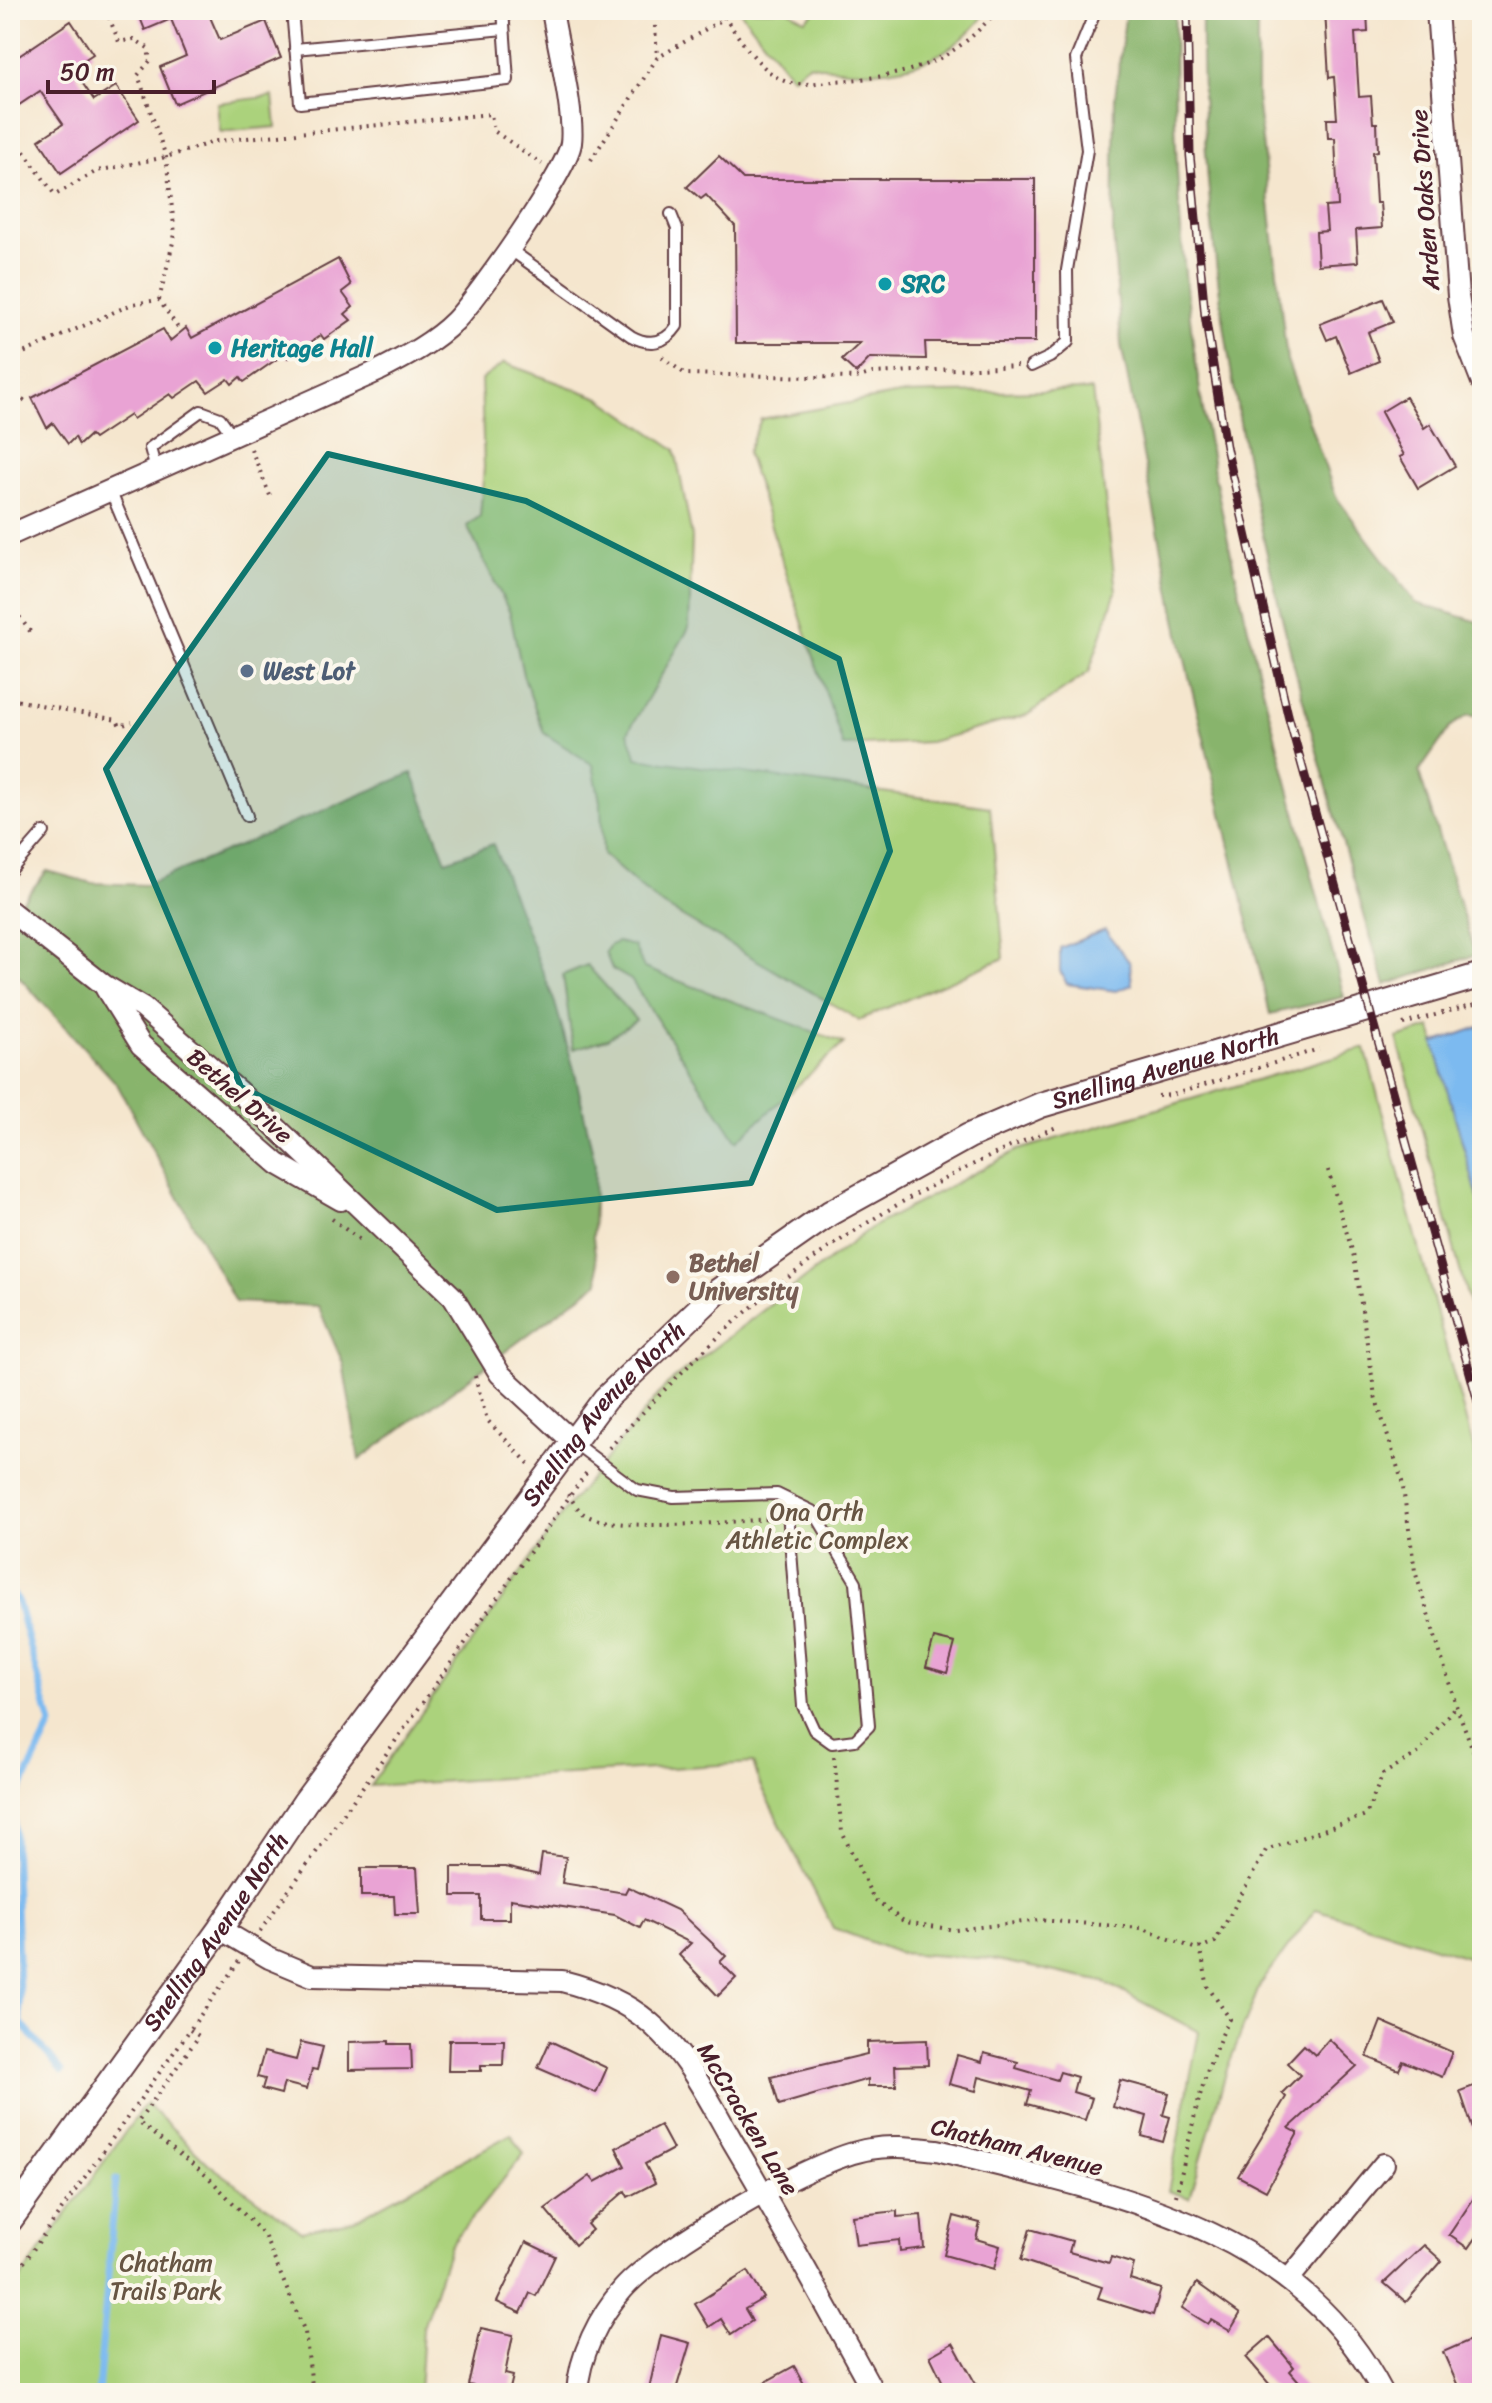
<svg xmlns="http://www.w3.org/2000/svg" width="1492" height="2403" font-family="Sriracha,sans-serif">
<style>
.green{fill:#abd27c;stroke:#7a7854;stroke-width:2}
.forest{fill:#88b46c;stroke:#696a4c;stroke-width:2}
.water{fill:#7cbaf0;stroke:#636c8e;stroke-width:2}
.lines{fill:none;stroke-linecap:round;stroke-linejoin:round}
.stream{stroke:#7cbaf0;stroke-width:7}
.building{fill:#e9a3d4}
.service-casing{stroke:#643d43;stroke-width:14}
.minor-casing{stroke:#643d43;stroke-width:24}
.tertiary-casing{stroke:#643d43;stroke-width:28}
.path{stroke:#643d43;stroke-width:4;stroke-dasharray:2 6;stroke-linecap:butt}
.service{stroke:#fff;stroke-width:10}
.minor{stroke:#fff;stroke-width:20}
.tertiary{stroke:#fff;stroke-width:24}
.rail-casing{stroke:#4a1f2b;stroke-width:9}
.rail{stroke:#fbf7ec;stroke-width:6;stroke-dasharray:18;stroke-linecap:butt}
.marked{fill:#0f766e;fill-opacity:0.2;stroke:#0f766e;stroke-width:6;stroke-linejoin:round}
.culture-dot{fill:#0f9aa8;stroke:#fbf7ec;stroke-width:3}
.service-dot{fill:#5c6f8a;stroke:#fbf7ec;stroke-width:3}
.education-dot{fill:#8d6e63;stroke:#fbf7ec;stroke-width:3}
.labels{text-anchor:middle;stroke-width:8;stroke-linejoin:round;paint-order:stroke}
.street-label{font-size:24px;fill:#4a1f2b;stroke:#fbf7ec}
.culture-label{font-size:24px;font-weight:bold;fill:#0d838f;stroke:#fbf7ec;text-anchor:start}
.service-label{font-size:24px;font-weight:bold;fill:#4e5e75;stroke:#fbf7ec;text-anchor:start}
.education-label{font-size:24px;font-weight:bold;fill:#785e54;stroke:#fbf7ec;text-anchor:start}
.park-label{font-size:24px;fill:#675543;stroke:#fbf7ec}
</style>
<rect width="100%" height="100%" fill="#fbf7ec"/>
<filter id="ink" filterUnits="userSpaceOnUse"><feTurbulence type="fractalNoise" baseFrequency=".0125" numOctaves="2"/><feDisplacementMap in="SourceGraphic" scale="16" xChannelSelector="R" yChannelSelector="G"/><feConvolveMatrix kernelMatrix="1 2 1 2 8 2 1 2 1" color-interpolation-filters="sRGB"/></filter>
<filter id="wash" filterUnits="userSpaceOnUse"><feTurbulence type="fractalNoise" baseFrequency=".006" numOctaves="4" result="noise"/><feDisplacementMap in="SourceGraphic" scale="32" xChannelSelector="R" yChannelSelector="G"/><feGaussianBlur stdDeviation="1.8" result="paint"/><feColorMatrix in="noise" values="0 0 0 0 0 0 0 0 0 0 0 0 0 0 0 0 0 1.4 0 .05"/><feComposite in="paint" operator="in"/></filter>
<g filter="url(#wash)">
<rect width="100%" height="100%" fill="#f5e6ce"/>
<g class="green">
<path d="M739,10H788L805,20L818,10H988C944,73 877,79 808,64L792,77Z"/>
<path d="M273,96L276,127L220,132L217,103Z"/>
<path d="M504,363L600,398L675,449L692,537L689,628L628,732L637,758L990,807L1004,958L859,1020L659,903L603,855L601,807L593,765L544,733L523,675L510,613L467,526L480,516L484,467L481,380Z"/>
<path d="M1092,390L1116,591L1089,672L1027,715L930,742L843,746L747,453L761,419L900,394Z"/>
<path d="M617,942L634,946L644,968L844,1043L737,1141L631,980L612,969L605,952L610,945Z"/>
<path d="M587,965L636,1020L607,1039L573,1049L563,975Z"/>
<path d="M1431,1028L1482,1212V1351L1397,1038Z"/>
<path d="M1365,1048L1482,1480V1962L1316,1909L1260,1985L1227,2069L1190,2198L1168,2191L1199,2032L1104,1982L992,1959L899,1953L833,1928L760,1785L753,1763L370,1786L567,1507L667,1384L872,1227L1018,1150Z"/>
<path d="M146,2103L210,2165L301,2231L354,2220L511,2134L524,2154L450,2245L423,2328L419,2393H10V2293Z"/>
</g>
<g class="forest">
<path d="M1126,10H1175C1171,158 1184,310 1211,456C1245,639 1298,818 1344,997L1270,1014L1180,639L1121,345L1113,232L1115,97Z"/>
<path d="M1202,10H1262L1257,26V97L1287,360L1336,497L1416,603L1482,623V718L1469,715L1451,726L1419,772L1475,955L1385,985C1289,667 1198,345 1202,10Z"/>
<path d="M412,773L446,861L493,844L555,1003L575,1073L595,1163L593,1238L599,1282L359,1460L343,1363L318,1306L235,1302L117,1084L10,967V916L47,871L92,883L146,885Z"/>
</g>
<g class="water">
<path d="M1105,930L1130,963L1132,985L1116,991L1067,984L1060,971V948Z"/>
<path d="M1482,1026V1212L1434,1043Z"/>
</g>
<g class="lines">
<g class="stream">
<path d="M10,1592L17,1599L51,1725L13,1805L20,2022L62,2071"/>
<path d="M98,2393L116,2179"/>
</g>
</g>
<g id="blocks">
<g class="building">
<path d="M137,10H207L220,40L266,21L281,58L175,104L160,67L186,56L171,19L145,30Z"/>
<path d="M1325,10H1367L1368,32L1355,33L1359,97L1371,96L1373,123H1377L1378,151L1373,152L1376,203H1380L1382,228L1356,230L1358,262L1318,265L1316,232L1327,231L1325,207L1338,206L1335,138H1328L1327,119H1337L1334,77L1329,78Z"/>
<path d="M71,21L93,54L72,68L94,100L116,86L139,120L61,173L39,140L63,124L40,91L16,107L10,98V62Z"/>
<path d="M719,156L743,179H1035V342H925L926,359L870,358L856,373L842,360L860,343H736L735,226L706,195L701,199L687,187Z"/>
<path d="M338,259L351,285L342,292L353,307L345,314L351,320L324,339L321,335L288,358L284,354L244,382L240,377L232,384L228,379L208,392L199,381L174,398L170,394L133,419L130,415L94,439L90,435L79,445L75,437L68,444L53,423L47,428L32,398L163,329L170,341L186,328L192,338Z"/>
<path d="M1383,299L1393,322L1368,332L1379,361L1351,373L1336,336L1327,340L1320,324Z"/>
<path d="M1406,397L1424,428L1430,424L1455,466L1418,488L1400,457L1404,455L1381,412Z"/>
<path d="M934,1638L955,1643L947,1673L926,1667Z"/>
<path d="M542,1854L566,1857L562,1883L625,1893L628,1887L677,1910L726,1956L720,1962L736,1978L718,1996L679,1955L691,1943L644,1920L640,1928L615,1915L510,1899V1919H481V1896H452V1867H505L539,1875Z"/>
<path d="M361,1868H417L420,1914H395L394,1896H361Z"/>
<path d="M1381,2021L1452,2052L1442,2077L1403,2061L1399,2070L1367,2057Z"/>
<path d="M1329,2039L1357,2066L1289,2128L1298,2133L1266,2191L1238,2176L1286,2097L1282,2093L1300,2075L1287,2063L1304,2045L1315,2055Z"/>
<path d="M449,2040H504L503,2065H481V2071H448Z"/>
<path d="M927,2040L928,2065L895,2066L896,2086H868V2079L779,2105L771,2077L867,2054V2042Z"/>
<path d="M389,2041V2044H411L412,2069L349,2070V2042Z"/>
<path d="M550,2041L607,2068L596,2093L538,2068Z"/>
<path d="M301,2042L323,2047L317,2070L312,2069L307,2089L284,2083L281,2094L262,2089L265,2079L257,2077L264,2052L296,2060Z"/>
<path d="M984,2053L1018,2062L1016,2068L1057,2080L1060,2072L1077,2077L1073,2092L1092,2098L1085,2120L1027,2104L1031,2091L979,2077L976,2091L949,2084L957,2055L982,2062Z"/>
<path d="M1120,2080L1169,2093L1163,2115L1170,2117L1163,2142L1142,2136L1147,2116L1113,2107Z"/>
<path d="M1482,2083V2146L1479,2147L1460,2091Z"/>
<path d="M660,2125L673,2149L645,2164L655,2183L628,2197L625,2191L587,2224L592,2230L575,2245L545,2209L590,2176L595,2182L625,2166L616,2148Z"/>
<path d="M1482,2186V2228L1468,2248L1449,2235Z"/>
<path d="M897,2211V2217L921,2215L924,2248L900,2251L899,2240L856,2245L852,2216Z"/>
<path d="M954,2216L980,2223L976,2239L1000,2246L994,2269L944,2255Z"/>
<path d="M1030,2229L1072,2241L1069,2252L1109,2263L1111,2257L1134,2264L1130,2279L1161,2289L1153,2315L1098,2298L1102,2287L1021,2260Z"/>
<path d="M526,2242L555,2256L536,2296L530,2293L521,2313L497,2302Z"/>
<path d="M1424,2245L1442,2261L1406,2302L1384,2283Z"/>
<path d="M748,2271L764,2298L745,2309L752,2321L731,2335L721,2319L709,2327L695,2304Z"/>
<path d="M1197,2283L1240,2314L1230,2331L1211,2320L1208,2324L1182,2308Z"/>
<path d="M481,2328L513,2335L505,2374L513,2376L509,2393L468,2385Z"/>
<path d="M661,2335L690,2343L675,2393H648Z"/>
<path d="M1269,2337L1294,2367L1290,2371L1309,2393H1277L1246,2357Z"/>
<path d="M1477,2337L1482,2347V2393H1461L1443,2352Z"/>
<path d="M953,2343L964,2363L981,2393H948L930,2356Z"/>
<path d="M794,2366L809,2393H745Z"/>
</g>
</g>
</g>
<g filter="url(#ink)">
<use href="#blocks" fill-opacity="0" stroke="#643d43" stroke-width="2"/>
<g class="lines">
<defs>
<g id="service">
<path d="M292,10L300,103L508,80L503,10"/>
<path d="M295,49L504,29"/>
<path d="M508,248L631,336C649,346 665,344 677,326V229L671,214"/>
<path d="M1031,366L1050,357L1068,342L1067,270L1087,150L1076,59L1096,10"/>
<path d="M156,470L150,448L201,411L220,418L233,436"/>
<path d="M110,490L247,816"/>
<path d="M10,871L44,832"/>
<path d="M573,1442L637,1490L674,1497L777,1494L814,1512L856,1582L869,1726L855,1740L832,1743L814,1730L803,1706L787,1499"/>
</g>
<g id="minor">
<path d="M1437,10L1458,296L1464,336L1482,382"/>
<path d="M10,535L378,371C405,357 433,343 455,321C478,297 567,172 571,143C575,114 557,43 552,10"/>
<path d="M10,911L104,985L143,1008L237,1090L453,1297L500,1374L573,1442"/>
<path d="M106,989L141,1045L278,1164L341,1200"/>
<path d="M220,1929L269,1958L312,1976L562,1981C594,1989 624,2001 649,2022C687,2054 709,2100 733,2142C782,2224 828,2309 874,2393"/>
<path d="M1289,2279L1384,2164"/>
<path d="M577,2393C579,2356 599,2316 623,2289C660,2247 815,2157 870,2149C892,2145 915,2148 937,2150C1107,2193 1294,2223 1383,2393"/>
</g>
<g id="tertiary">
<path id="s1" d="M10,2220L220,1929L305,1802L605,1399L717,1292L830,1213L969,1136L1041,1105L1482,975"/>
</g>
</defs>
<use href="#service" class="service-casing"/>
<use href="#minor" class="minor-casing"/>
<use href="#tertiary" class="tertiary-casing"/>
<g class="path">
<path d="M106,10L119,42L134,39L148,48L150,61L138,75L166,157L175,234L159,300"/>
<path d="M654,10L657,58"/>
<path d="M719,10C736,32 762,77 791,83C804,86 822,82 834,81C904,77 951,66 997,10"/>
<path d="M10,13L13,10"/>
<path d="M10,132L55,195L97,171L166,157L217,141L491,114L494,131L542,164"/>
<path d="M591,160L657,58L725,18"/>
<path d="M662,357L685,374L856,378L873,373L1018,366"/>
<path d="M10,359L132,304L159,300L178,328"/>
<path d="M10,390L28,403"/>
<path d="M251,449L271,498"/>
<path d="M10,604L32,634"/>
<path d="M10,699L117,720L120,726L132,722"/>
<path d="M1403,1024L1482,1002"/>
<path d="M1158,1096L1172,1095L1319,1049"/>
<path d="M1328,1170L1354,1257L1375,1396L1402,1481L1415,1571L1456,1705L1482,1774"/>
<path d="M332,1219L360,1240"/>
<path d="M475,1376L487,1420L529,1464"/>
<path d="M609,1448C666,1388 723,1327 789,1277C871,1214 964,1165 1059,1126"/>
<path d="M568,1494C572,1500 578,1510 584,1514C614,1534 733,1521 772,1519"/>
<path d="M834,1757L842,1832L874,1900L905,1922L955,1930L1040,1920L1141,1928L1196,1949L1215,1942L1266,1850L1366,1815L1383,1774L1418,1753L1456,1705"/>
<path d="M260,1931L587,1472"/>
<path d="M190,2030L199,2036L138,2122L208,2177L264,2235L305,2332L313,2393"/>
<path d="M1176,2196C1191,2136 1200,2073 1230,2019L1208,1987L1200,1947"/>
<path d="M10,2282L239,1961"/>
</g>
<use href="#service" class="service"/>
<use href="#minor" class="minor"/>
<use href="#tertiary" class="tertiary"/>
<defs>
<path id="rail" d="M1187,10L1190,155L1205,315L1226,447L1288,715L1482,1416"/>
</defs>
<use href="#rail" class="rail-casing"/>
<use href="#rail" class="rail"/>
</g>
</g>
<path class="marked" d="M328,454L526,501L839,659L890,851L751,1183L497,1210L241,1087L106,769Z"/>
<g class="culture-dot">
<circle cx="885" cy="284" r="8"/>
<circle cx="215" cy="348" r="8"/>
</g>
<circle class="service-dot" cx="247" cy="671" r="8"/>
<circle class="education-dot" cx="673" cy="1277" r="8"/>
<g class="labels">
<g class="street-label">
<text transform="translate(1425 200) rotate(-94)" y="8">Arden Oaks Drive</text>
<text dy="8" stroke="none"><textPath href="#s1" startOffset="1674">Snelling Avenue North</textPath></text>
<text transform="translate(240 1096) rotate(41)" y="8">Bethel Drive</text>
<text dy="8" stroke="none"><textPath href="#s1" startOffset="1002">Snelling Avenue North</textPath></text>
<text dy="8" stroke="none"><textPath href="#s1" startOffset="354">Snelling Avenue North</textPath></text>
<text transform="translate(748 2119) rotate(59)" y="8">McCracken Lane</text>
<text transform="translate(1017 2147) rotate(14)" y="8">Chatham Avenue</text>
</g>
<g class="culture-label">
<text x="901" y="292">SRC</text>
<text x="231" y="356">Heritage Hall</text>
</g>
<g class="service-label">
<text x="263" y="679">West Lot</text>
</g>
<g class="education-label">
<text x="689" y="1271">Bethel<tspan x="689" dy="28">University</tspan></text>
</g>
<g class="park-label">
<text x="817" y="1520">Ona Orth<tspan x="817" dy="28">Athletic Complex</tspan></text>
<text x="166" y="2271">Chatham<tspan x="166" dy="28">Trails Park</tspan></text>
</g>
</g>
<rect width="1492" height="2403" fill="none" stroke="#fbf7ec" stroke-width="40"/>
<path d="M48 80v12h166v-12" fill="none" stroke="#4a1f2b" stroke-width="4"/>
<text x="60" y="80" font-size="24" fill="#4a1f2b" stroke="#fbf7ec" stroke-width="6" paint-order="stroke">50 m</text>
</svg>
